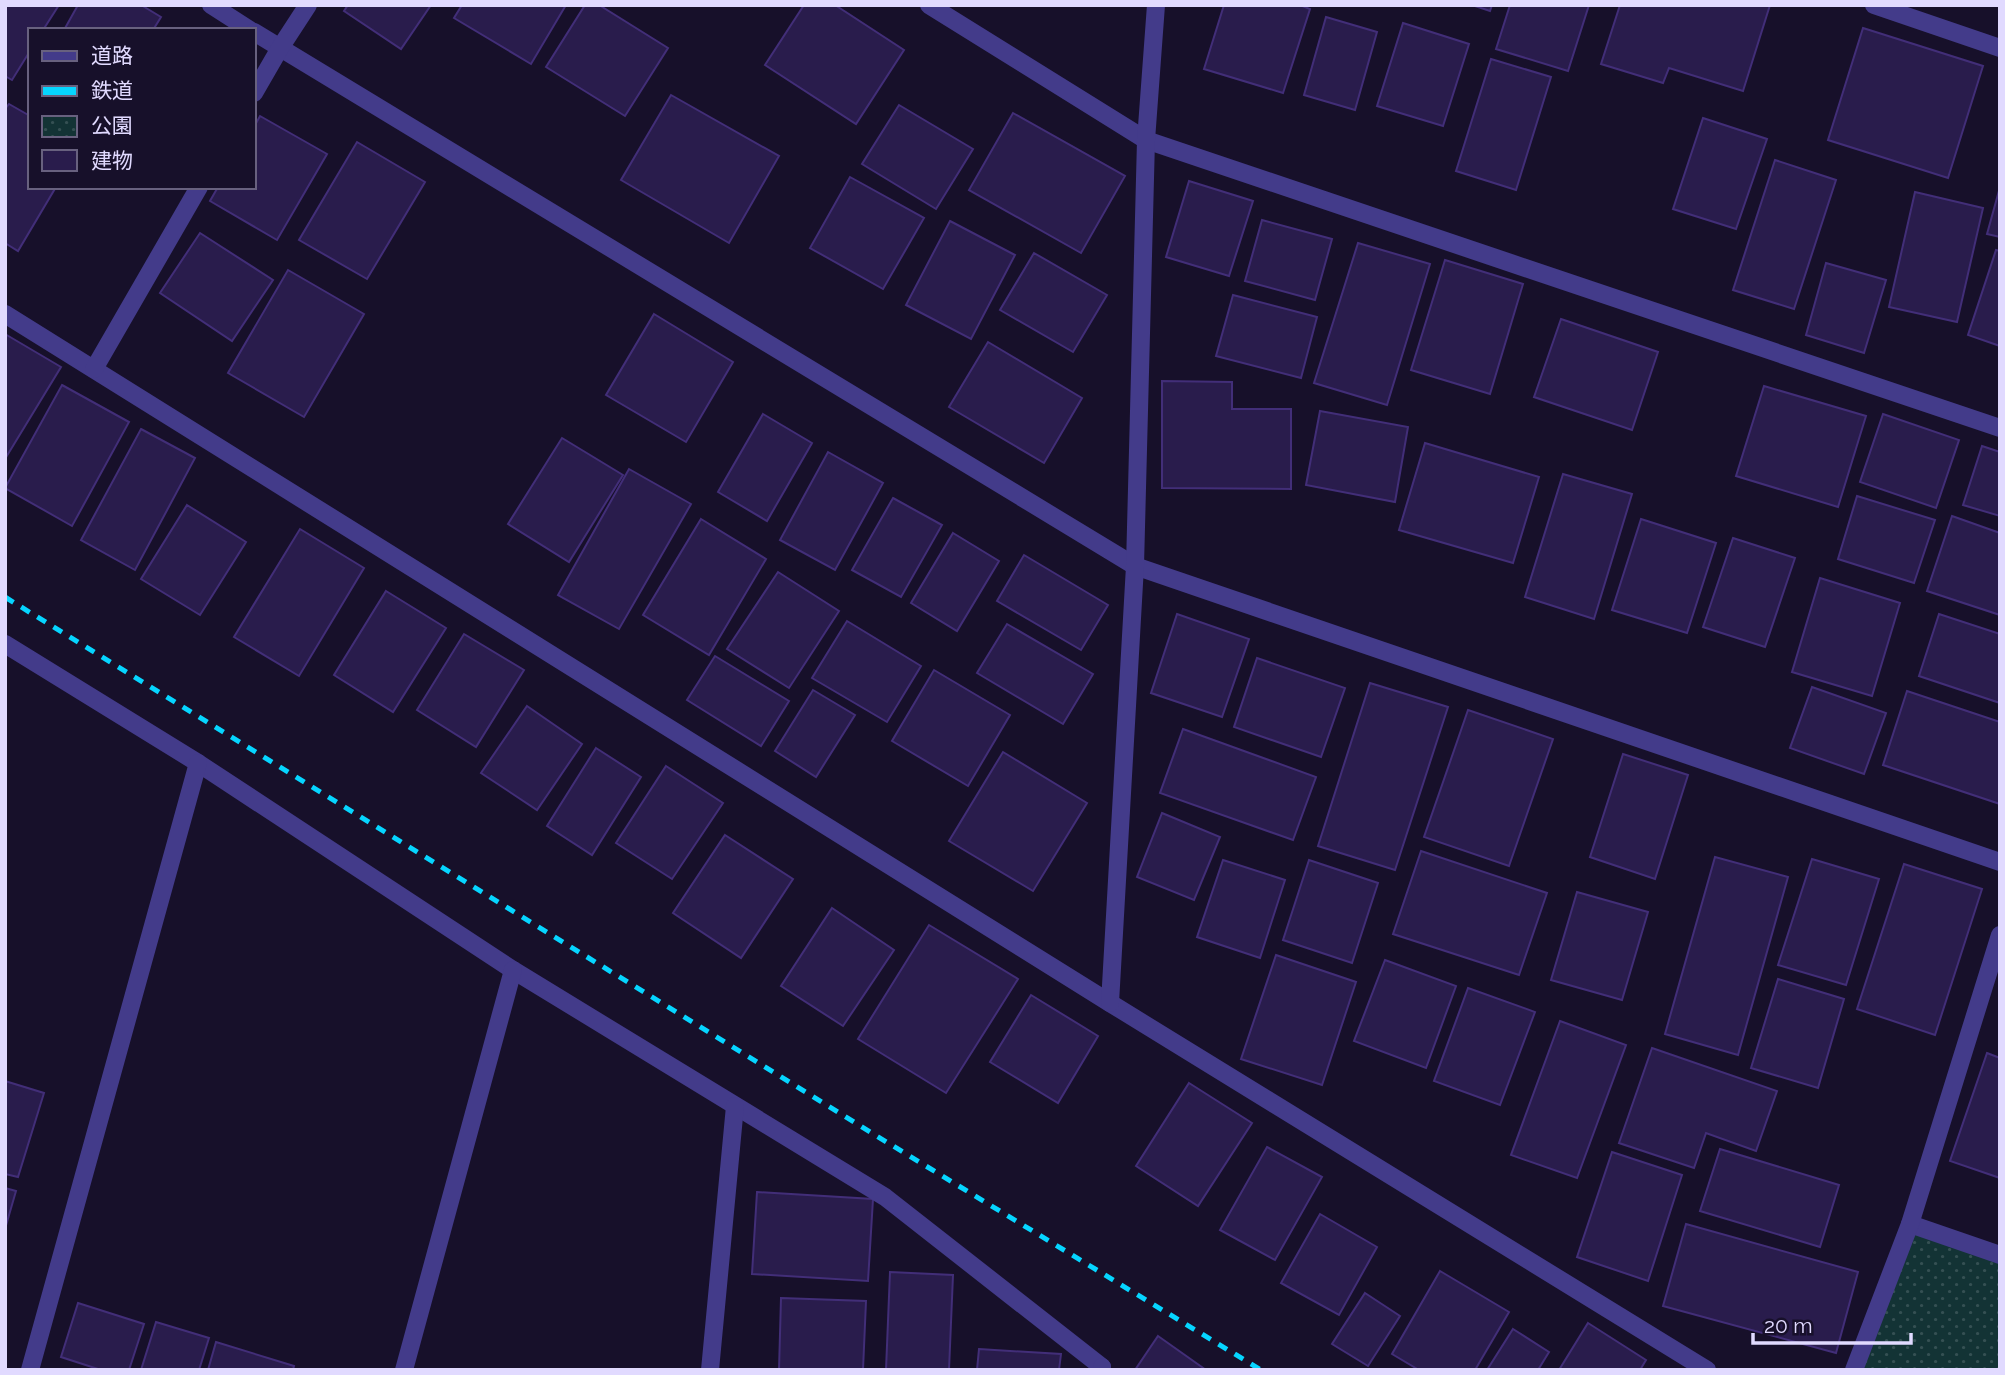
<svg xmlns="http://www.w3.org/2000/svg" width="2005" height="1375" font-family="Raleway,'Noto Sans JP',sans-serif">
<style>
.park{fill:url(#park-dots)}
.building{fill:#291c4c;stroke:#422e78;stroke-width:2}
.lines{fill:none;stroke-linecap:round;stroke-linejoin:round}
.service{stroke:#433b8a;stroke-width:18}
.minor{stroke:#433b8a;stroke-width:18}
.rail{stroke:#06d5ff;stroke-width:5;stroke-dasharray:10 9;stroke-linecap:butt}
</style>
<defs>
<pattern id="park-dots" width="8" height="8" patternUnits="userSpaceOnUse" patternTransform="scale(1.75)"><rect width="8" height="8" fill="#133335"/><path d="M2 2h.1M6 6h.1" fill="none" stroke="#355053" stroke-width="1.8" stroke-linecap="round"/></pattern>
</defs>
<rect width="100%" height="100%" fill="#17102a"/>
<path class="park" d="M1910,1224L2000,1255V1370H1854Z"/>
<g class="building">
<path d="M5,5H59L43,30H30V51L12,80L5,76Z"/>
<path d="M78,5H141L161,17L153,30H64Z"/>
<path d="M348,5H431L401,49L344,11Z"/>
<path d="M462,5H566L531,64L454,18Z"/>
<path d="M585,5H599L668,48L625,116L546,67Z"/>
<path d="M804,5H835L904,50L856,124L765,65Z"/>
<path d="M1224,5H1300L1310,9L1283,93L1204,69Z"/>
<path d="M1472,5H1492L1490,11Z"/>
<path d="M1510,5H1589L1568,71L1496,49Z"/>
<path d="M1620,5H1770L1743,91L1669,68L1663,83L1601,64Z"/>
<path d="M1326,17L1377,32L1355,110L1304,95Z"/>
<path d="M1403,23L1469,44L1443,126L1377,106Z"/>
<path d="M1863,28L1983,66L1948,178L1828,140Z"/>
<path d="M1491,59L1551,77L1516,190L1456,171Z"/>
<path d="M671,95L779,156L729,243L621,180Z"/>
<path d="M9,104L30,116V187H56L18,251L5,243V109Z"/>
<path d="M899,105L973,149L936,209L862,164Z"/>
<path d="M1013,113L1125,176L1081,253L969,190Z"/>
<path d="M260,116L327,154L277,240L210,201L218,187H254V127Z"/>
<path d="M1703,118L1767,139L1736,229L1673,209Z"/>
<path d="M357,142L425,182L367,279L299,240Z"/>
<path d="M1775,160L1836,180L1794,309L1733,290Z"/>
<path d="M850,177L924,218L883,289L810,248Z"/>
<path d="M1189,181L1253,201L1229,276L1166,257Z"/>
<path d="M2000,187V237L1987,234Z"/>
<path d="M1915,192L1983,208L1957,322L1889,307Z"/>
<path d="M1262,220L1332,239L1315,300L1245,281Z"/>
<path d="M950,221L1015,255L971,339L906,305Z"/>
<path d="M200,233L273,280L232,341L160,293Z"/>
<path d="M1358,243L1430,264L1387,405L1314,383Z"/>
<path d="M1996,250L2000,251V346L1968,335Z"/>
<path d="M1034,253L1107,295L1073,352L1000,310Z"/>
<path d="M1445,260L1523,284L1490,394L1411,370Z"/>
<path d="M1826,263L1886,280L1864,353L1806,335Z"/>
<path d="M288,270L364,314L304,417L228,373Z"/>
<path d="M1233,295L1317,317L1301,378L1216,356Z"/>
<path d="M654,314L733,362L686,442L606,395Z"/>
<path d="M1561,319L1658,352L1632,430L1534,397Z"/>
<path d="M5,334L61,367L5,459Z"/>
<path d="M988,342L1082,398L1044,463L949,407Z"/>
<path d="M1162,381L1232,382V409H1291V489L1162,488Z"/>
<path d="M62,385L129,422L72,526L5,488Z"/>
<path d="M1764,386L1866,416L1838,507L1736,476Z"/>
<path d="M1320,411L1408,427L1395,502L1306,485Z"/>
<path d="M763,414L812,443L767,521L718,492Z"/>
<path d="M1883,414L1959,440L1936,508L1860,482Z"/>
<path d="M141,429L195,458L135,570L81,540Z"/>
<path d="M562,438L623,475L569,562L508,524Z"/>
<path d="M1425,443L1539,477L1513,563L1399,530Z"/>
<path d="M1982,446L2000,452V516L1963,505Z"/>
<path d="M828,452L883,483L835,570L780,540Z"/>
<path d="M629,469L691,504L619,629L558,595Z"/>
<path d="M1563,474L1632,494L1594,619L1525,597Z"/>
<path d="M1857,496L1935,520L1914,583L1838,559Z"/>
<path d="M893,498L942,525L901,597L852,570Z"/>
<path d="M187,505L246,542L200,615L141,579Z"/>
<path d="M1952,516L2000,533V615L1927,591Z"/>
<path d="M701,519L766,559L709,655L643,615Z"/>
<path d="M1641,519L1716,543L1687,633L1612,610Z"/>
<path d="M300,529L364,568L299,676L234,637Z"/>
<path d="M953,533L999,561L957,631L911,603Z"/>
<path d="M1733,538L1795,558L1765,647L1703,627Z"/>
<path d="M1024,555L1108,605L1081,650L997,601Z"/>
<path d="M778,572L839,611L789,688L727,649Z"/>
<path d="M1820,578L1900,603L1872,696L1792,672Z"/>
<path d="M386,591L446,628L393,712L334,675Z"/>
<path d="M1177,614L1249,639L1222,717L1151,693Z"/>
<path d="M1939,614L2000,634V703L1919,676Z"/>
<path d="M847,621L921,666L887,722L812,678Z"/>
<path d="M1007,624L1093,674L1063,724L977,673Z"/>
<path d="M464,634L524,670L476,747L417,710Z"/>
<path d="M715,656L789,701L761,746L687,700Z"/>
<path d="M1257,658L1345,688L1321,757L1234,727Z"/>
<path d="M934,670L1010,715L968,786L892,741Z"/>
<path d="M1370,683L1448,707L1395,870L1318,846Z"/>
<path d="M1812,687L1886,713L1864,774L1790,748Z"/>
<path d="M813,690L855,715L816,777L775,751Z"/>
<path d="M1907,691L2000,722V804L1883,765Z"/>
<path d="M527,706L582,744L537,810L481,773Z"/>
<path d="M1468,710L1553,739L1509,866L1424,837Z"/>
<path d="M1183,729L1316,777L1293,840L1160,793Z"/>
<path d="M596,748L641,777L592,855L547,826Z"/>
<path d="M1003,752L1087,803L1033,891L949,841Z"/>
<path d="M1623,754L1688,775L1655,879L1590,857Z"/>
<path d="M666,766L723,803L672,879L616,843Z"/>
<path d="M1162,813L1220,837L1194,900L1137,877Z"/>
<path d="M725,835L793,879L741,958L673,913Z"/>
<path d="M1421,851L1547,893L1519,975L1393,934Z"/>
<path d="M1715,857L1788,877L1738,1055L1665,1034Z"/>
<path d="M1812,859L1879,879L1846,985L1778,965Z"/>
<path d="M1223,860L1285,880L1260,958L1197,937Z"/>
<path d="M1309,860L1378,883L1352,963L1283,940Z"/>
<path d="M1904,864L1982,889L1935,1035L1857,1009Z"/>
<path d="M1577,892L1648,912L1622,1000L1551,980Z"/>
<path d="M832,908L894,950L843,1026L781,986Z"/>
<path d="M929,925L1018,979L946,1093L858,1039Z"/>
<path d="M1276,955L1356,982L1322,1085L1241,1059Z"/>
<path d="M1385,960L1456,986L1426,1068L1354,1041Z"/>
<path d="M1778,979L1844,999L1818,1088L1751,1068Z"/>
<path d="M1468,988L1535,1012L1500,1105L1434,1081Z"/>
<path d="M1031,995L1098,1036L1058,1103L990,1062Z"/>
<path d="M1560,1021L1626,1045L1577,1178L1511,1155Z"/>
<path d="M1652,1048L1777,1091L1756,1151L1706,1133L1694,1168L1619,1143Z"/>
<path d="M1987,1053L2000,1058V1178L1950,1161Z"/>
<path d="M5,1081L44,1093L18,1177L5,1174Z"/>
<path d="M1189,1083L1252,1123L1198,1206L1136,1166Z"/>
<path d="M1267,1147L1322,1177L1275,1260L1220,1230Z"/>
<path d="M1720,1149L1839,1185L1820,1247L1700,1211Z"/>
<path d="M1612,1152L1682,1175L1648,1281L1577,1257Z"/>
<path d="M5,1188L16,1191L5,1229Z"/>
<path d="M757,1192L873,1199L868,1281L752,1274Z"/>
<path d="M1320,1214L1377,1247L1339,1315L1281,1283Z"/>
<path d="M1686,1224L1858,1272L1836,1353L1663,1306Z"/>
<path d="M1440,1271L1509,1312L1475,1370H1419L1392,1354Z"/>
<path d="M890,1272L953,1275L949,1370H886Z"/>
<path d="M1365,1293L1400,1316L1368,1366L1332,1344Z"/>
<path d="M781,1298L866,1301L863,1370H779Z"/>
<path d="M78,1303L144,1324L129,1370H101L61,1357Z"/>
<path d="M156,1322L209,1338L199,1370H141Z"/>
<path d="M1588,1323L1646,1360L1640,1370H1559Z"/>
<path d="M1513,1329L1549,1352L1538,1370H1487Z"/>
<path d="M1158,1336L1206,1370H1135Z"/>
<path d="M216,1342L294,1366L293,1370H208Z"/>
<path d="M979,1349L1061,1354L1059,1370H977Z"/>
</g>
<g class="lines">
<g class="service">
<path d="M211,5L250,30"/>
<path d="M929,5L1146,140L2000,428"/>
<path d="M1874,5L2000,48"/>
<path d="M254,32L1135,566L2000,862"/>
<path d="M254,93L280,48L308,5"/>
<path d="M5,314L1110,1003L1707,1370"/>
<path d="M94,369L199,187"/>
<path d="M5,644L198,763L513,970L885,1197L1102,1367"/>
<path d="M1110,1003L1135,566L1146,140L1156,5"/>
<path d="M1910,1224L2000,1255"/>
<path d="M404,1370L513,970"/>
<path d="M710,1370L735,1106"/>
<path d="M1854,1370L1910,1224L2000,935"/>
</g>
<g class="minor">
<path d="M30,1370L198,763"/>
<path d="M1102,1370V1367"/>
</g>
<path class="rail" d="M5,597L875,1135L1261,1370"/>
</g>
<rect width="2005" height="1375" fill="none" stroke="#e1daff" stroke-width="14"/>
<rect x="28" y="28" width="228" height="161" fill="#17102a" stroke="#68617f" stroke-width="2"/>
<rect x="42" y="51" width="35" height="10" fill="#433b8a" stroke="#68617f" stroke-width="2"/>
<text x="91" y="63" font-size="21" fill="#e1daff">道路</text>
<rect x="42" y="86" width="35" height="10" fill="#06d5ff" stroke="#68617f" stroke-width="2"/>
<text x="91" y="98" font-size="21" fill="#e1daff">鉄道</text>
<rect x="42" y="116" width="35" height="21" fill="url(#park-dots)" stroke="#68617f" stroke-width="2"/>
<text x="91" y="133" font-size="21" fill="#e1daff">公園</text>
<rect x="42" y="150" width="35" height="21" fill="#291c4c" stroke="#68617f" stroke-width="2"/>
<text x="91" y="168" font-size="21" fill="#e1daff">建物</text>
<path d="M1753 1333v10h158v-10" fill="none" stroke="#e1daff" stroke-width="3.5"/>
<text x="1764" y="1333" font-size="21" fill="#e1daff" stroke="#17102a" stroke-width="5" paint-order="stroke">20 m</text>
</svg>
